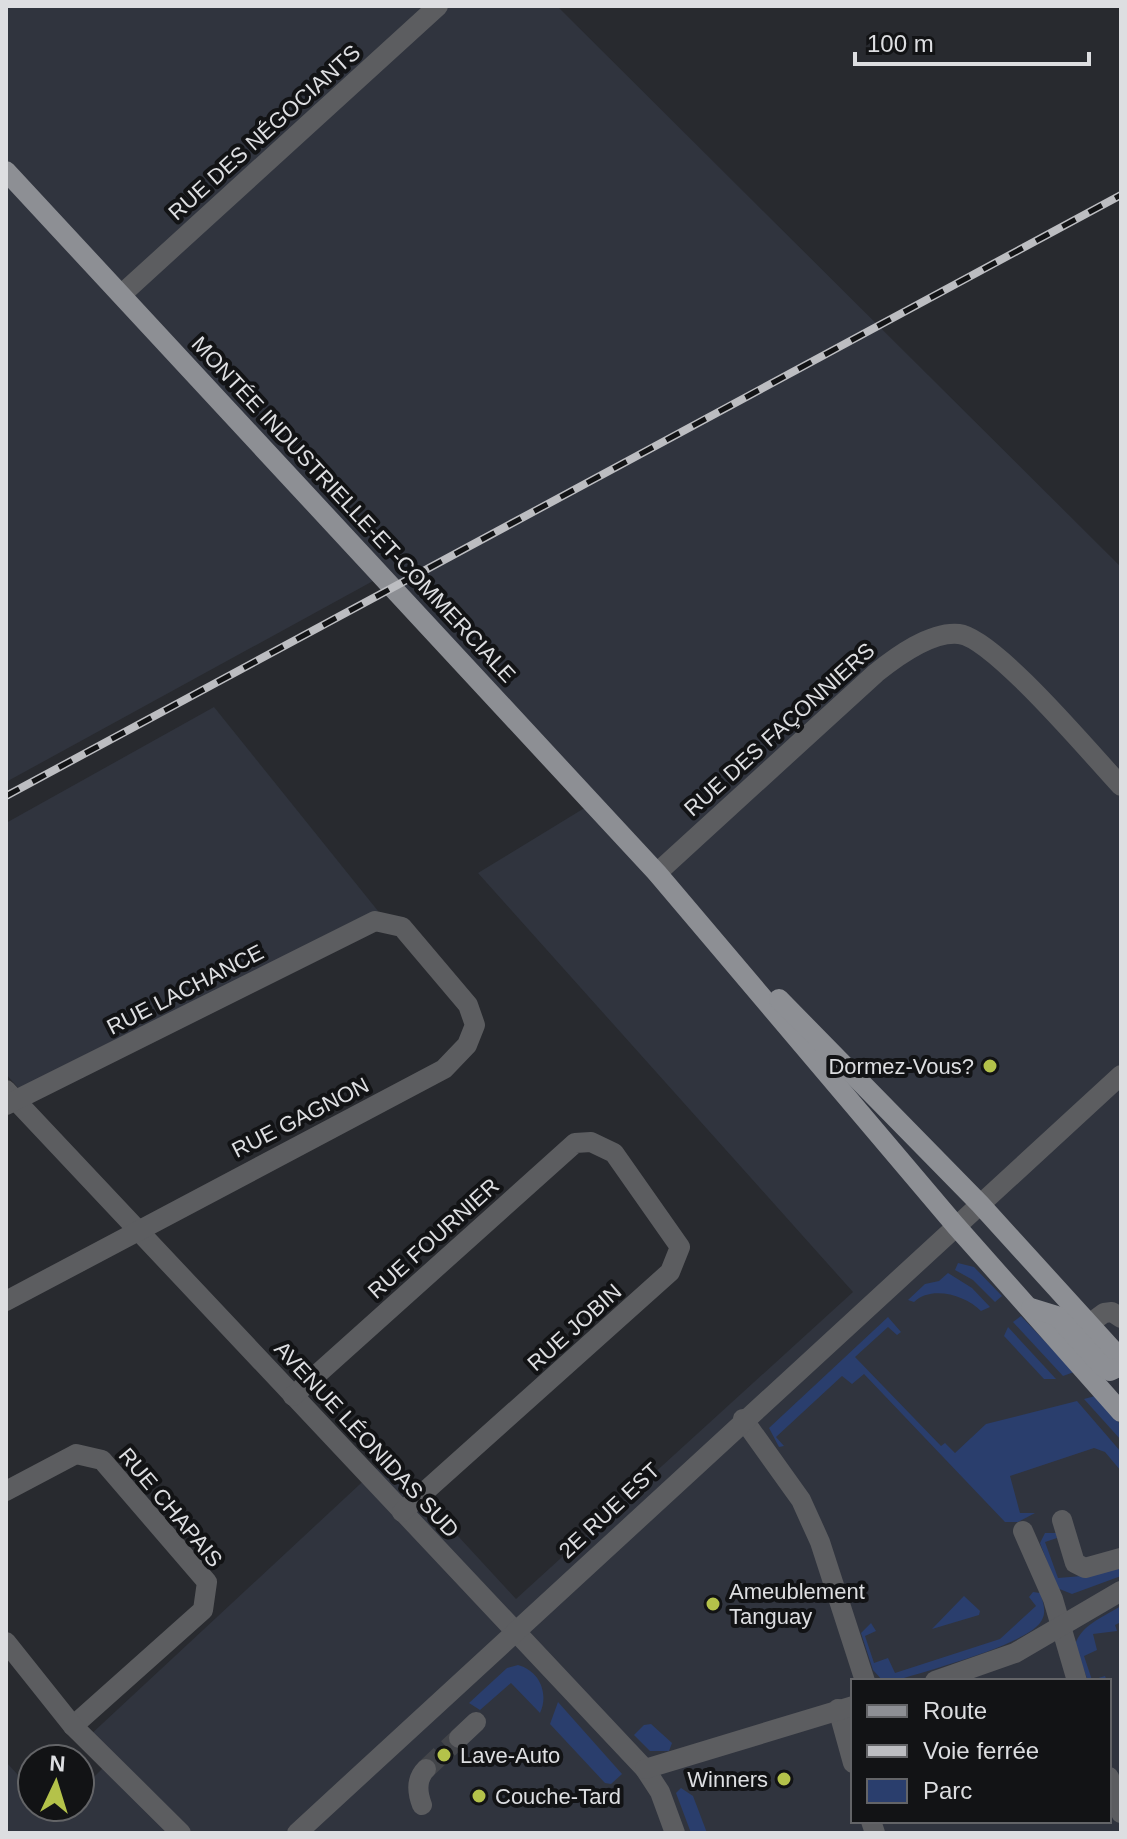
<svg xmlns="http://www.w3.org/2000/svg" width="1127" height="1839" font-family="Helvetica,sans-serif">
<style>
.built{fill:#30343e;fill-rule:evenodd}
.green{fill:#2a3e6d}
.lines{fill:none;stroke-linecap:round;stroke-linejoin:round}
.minor-tunnel{stroke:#43454a;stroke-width:20;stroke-dasharray:20 10;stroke-linecap:butt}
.minor{stroke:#5c5d60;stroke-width:20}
.major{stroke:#8d8f94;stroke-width:20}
.rail-casing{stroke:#bcbdc1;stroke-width:8}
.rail{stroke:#121315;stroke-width:5;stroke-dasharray:15;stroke-linecap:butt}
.poi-dot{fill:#b4c24a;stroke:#121315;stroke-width:3}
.labels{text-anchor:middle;stroke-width:8;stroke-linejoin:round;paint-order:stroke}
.street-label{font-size:22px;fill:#dddee1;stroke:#121315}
.poi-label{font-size:22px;fill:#dddee1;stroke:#121315;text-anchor:start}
</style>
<rect width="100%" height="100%" fill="#282a2f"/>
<g class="built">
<path d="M6,6H557L1121,567V1833H6V1762L32,1790V1807H48L56,1816L65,1807H80V1791L110,1761L88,1737L387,1459L516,1599L853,1292L478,873L591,804L373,581L6,782ZM853,1681H1109V1821H853Z"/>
<path d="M214,707L378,911L19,1089L6,1074V823Z"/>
</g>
<g class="green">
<path d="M958,1263L974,1267L1002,1296L995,1302L973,1280L955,1270Z"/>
<path d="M948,1273L972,1288L990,1307L981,1311C966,1295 931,1285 914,1302L908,1300L925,1284L939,1281Z"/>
<path d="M1021,1316L1074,1372L1063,1376L1013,1322Z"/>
<path d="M888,1317L901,1332L897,1335L888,1327L855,1357L941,1446L945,1443L955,1453L986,1424L1077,1401L1121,1452V1471L1105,1452L1094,1448L1010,1476L1020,1513H1035L1018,1522H1005L864,1374L852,1384L842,1376L776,1437L784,1446L779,1447L769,1428Z"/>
<path d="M1008,1327L1056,1379H1044L1004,1336Z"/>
<path d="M1095,1396L1121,1425V1440L1084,1399Z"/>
<path d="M1045,1533H1056L1057,1538L1045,1542L1058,1578L1082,1576L1121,1563V1576L1072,1594L1057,1588L1040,1543Z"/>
<path d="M1033,1592L1040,1593C1044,1604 1047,1614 1040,1623C1022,1646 925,1671 894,1681H883L873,1670L861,1633L871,1623L876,1631L865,1636L874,1663L888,1658L895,1673L1000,1639L1036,1606L1029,1597Z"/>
<path d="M964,1596L980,1611L979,1615L932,1629Z"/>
<path d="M1121,1606V1622L1115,1625L1117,1631L1093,1634L1097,1650L1084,1656L1092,1680L1105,1676L1107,1681H1088L1075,1645C1081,1625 1103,1617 1121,1606Z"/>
<path d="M518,1665C540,1671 549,1694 540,1713L511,1683L480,1710L469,1703L507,1668Z"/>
<path d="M558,1702L622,1774L611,1784L605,1783L550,1724Z"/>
<path d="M651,1724L672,1743L669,1751H650L634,1735L644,1725Z"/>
<path d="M681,1788L693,1796L707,1833H691L676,1793Z"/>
</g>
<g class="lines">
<path class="minor-tunnel" d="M426,1769L459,1738"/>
<g class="minor">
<path d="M122,294L438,6"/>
<path d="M657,873L876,673C896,657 931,631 959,634C994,638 1092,755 1121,786"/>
<path d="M6,1090L645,1769L660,1792L675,1833"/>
<path d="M6,1105L375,921L402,927L468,1005L475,1025L467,1045L444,1069L6,1301"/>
<path d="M1089,1324L1104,1313L1112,1312L1121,1318"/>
<path d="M293,1396L575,1143L591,1142L614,1153L680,1247L670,1272L402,1512"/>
<path d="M743,1419L801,1500L820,1542L865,1681"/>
<path d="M6,1491L76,1454L102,1460L207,1582L203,1610L73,1726"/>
<path d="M1062,1520L1075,1563L1085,1568L1121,1558"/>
<path d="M1023,1531L1053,1599L1077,1681"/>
<path d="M6,1642L73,1726L181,1833"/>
<path d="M935,1681L1015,1653L1121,1591"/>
<path d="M838,1709L853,1763"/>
<path d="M459,1738L476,1722"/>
<path d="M645,1769L853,1706"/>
<path d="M1109,1777L1121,1813"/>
<path d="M422,1805C417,1792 416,1779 426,1769"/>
<path d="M871,1821L875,1833"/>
<path d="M297,1833L1121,1075"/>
</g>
<g class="major">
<path d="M6,171L657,873L956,1226L1121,1412"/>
<path d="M779,999L980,1204L1121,1359"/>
<path d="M1031,1308L1057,1316L1102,1366L1110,1371L1121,1366"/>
</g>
<defs>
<path id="rail" d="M6,796L1121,195"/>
</defs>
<use href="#rail" class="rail-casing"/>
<use href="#rail" class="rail"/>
</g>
<g class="poi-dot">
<circle cx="990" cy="1066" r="8"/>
<circle cx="713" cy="1604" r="8"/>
<circle cx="444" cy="1755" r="8"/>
<circle cx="784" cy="1779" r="8"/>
<circle cx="479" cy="1796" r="8"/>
</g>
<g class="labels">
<g class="street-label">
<text transform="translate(264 132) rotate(-42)" y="8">RUE DES NÉGOCIANTS</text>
<text transform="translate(354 509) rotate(47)" y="8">MONTÉE INDUSTRIELLE-ET-COMMERCIALE</text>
<text transform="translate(779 729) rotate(-42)" y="8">RUE DES FAÇONNIERS</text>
<text transform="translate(185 989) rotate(-27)" y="8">RUE LACHANCE</text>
<text transform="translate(300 1117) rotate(-27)" y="8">RUE GAGNON</text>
<text transform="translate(433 1238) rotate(-42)" y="8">RUE FOURNIER</text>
<text transform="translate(574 1327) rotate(-42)" y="8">RUE JOBIN</text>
<text transform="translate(367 1439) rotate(47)" y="8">AVENUE LÉONIDAS SUD</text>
<text transform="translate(171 1507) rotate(50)" y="8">RUE CHAPAIS</text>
<text transform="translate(609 1510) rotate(-43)" y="8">2E RUE EST</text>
</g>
<g class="poi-label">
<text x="974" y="1074" text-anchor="end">Dormez-Vous?</text>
<text x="729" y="1599">Ameublement<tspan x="729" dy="25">Tanguay</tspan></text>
<text x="460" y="1763">Lave-Auto</text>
<text x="768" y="1787" text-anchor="end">Winners</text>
<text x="495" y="1804">Couche-Tard</text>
</g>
</g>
<rect width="1127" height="1839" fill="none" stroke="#dddee1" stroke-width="16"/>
<rect x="851" y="1679" width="260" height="144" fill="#121315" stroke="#636467" stroke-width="2"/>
<rect x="867" y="1705" width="40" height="12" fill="#8d8f94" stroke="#636467" stroke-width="2"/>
<text x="923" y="1719" font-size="24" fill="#dddee1">Route</text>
<rect x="867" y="1745" width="40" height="12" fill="#bcbdc1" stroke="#636467" stroke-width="2"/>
<text x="923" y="1759" font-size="24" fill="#dddee1">Voie ferrée</text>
<rect x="867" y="1779" width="40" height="24" fill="#2a3e6d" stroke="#636467" stroke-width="2"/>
<text x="923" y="1799" font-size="24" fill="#dddee1">Parc</text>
<g transform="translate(56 1783) rotate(4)"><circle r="38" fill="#121315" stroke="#636467" stroke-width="2"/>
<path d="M0-6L14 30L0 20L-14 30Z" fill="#b4c24a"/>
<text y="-12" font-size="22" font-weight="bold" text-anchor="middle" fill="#dddee1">N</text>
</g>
<path d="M855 52v12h234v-12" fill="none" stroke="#dddee1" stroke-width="4"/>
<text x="867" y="52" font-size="24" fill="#dddee1" stroke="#121315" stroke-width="6" paint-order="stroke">100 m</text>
</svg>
